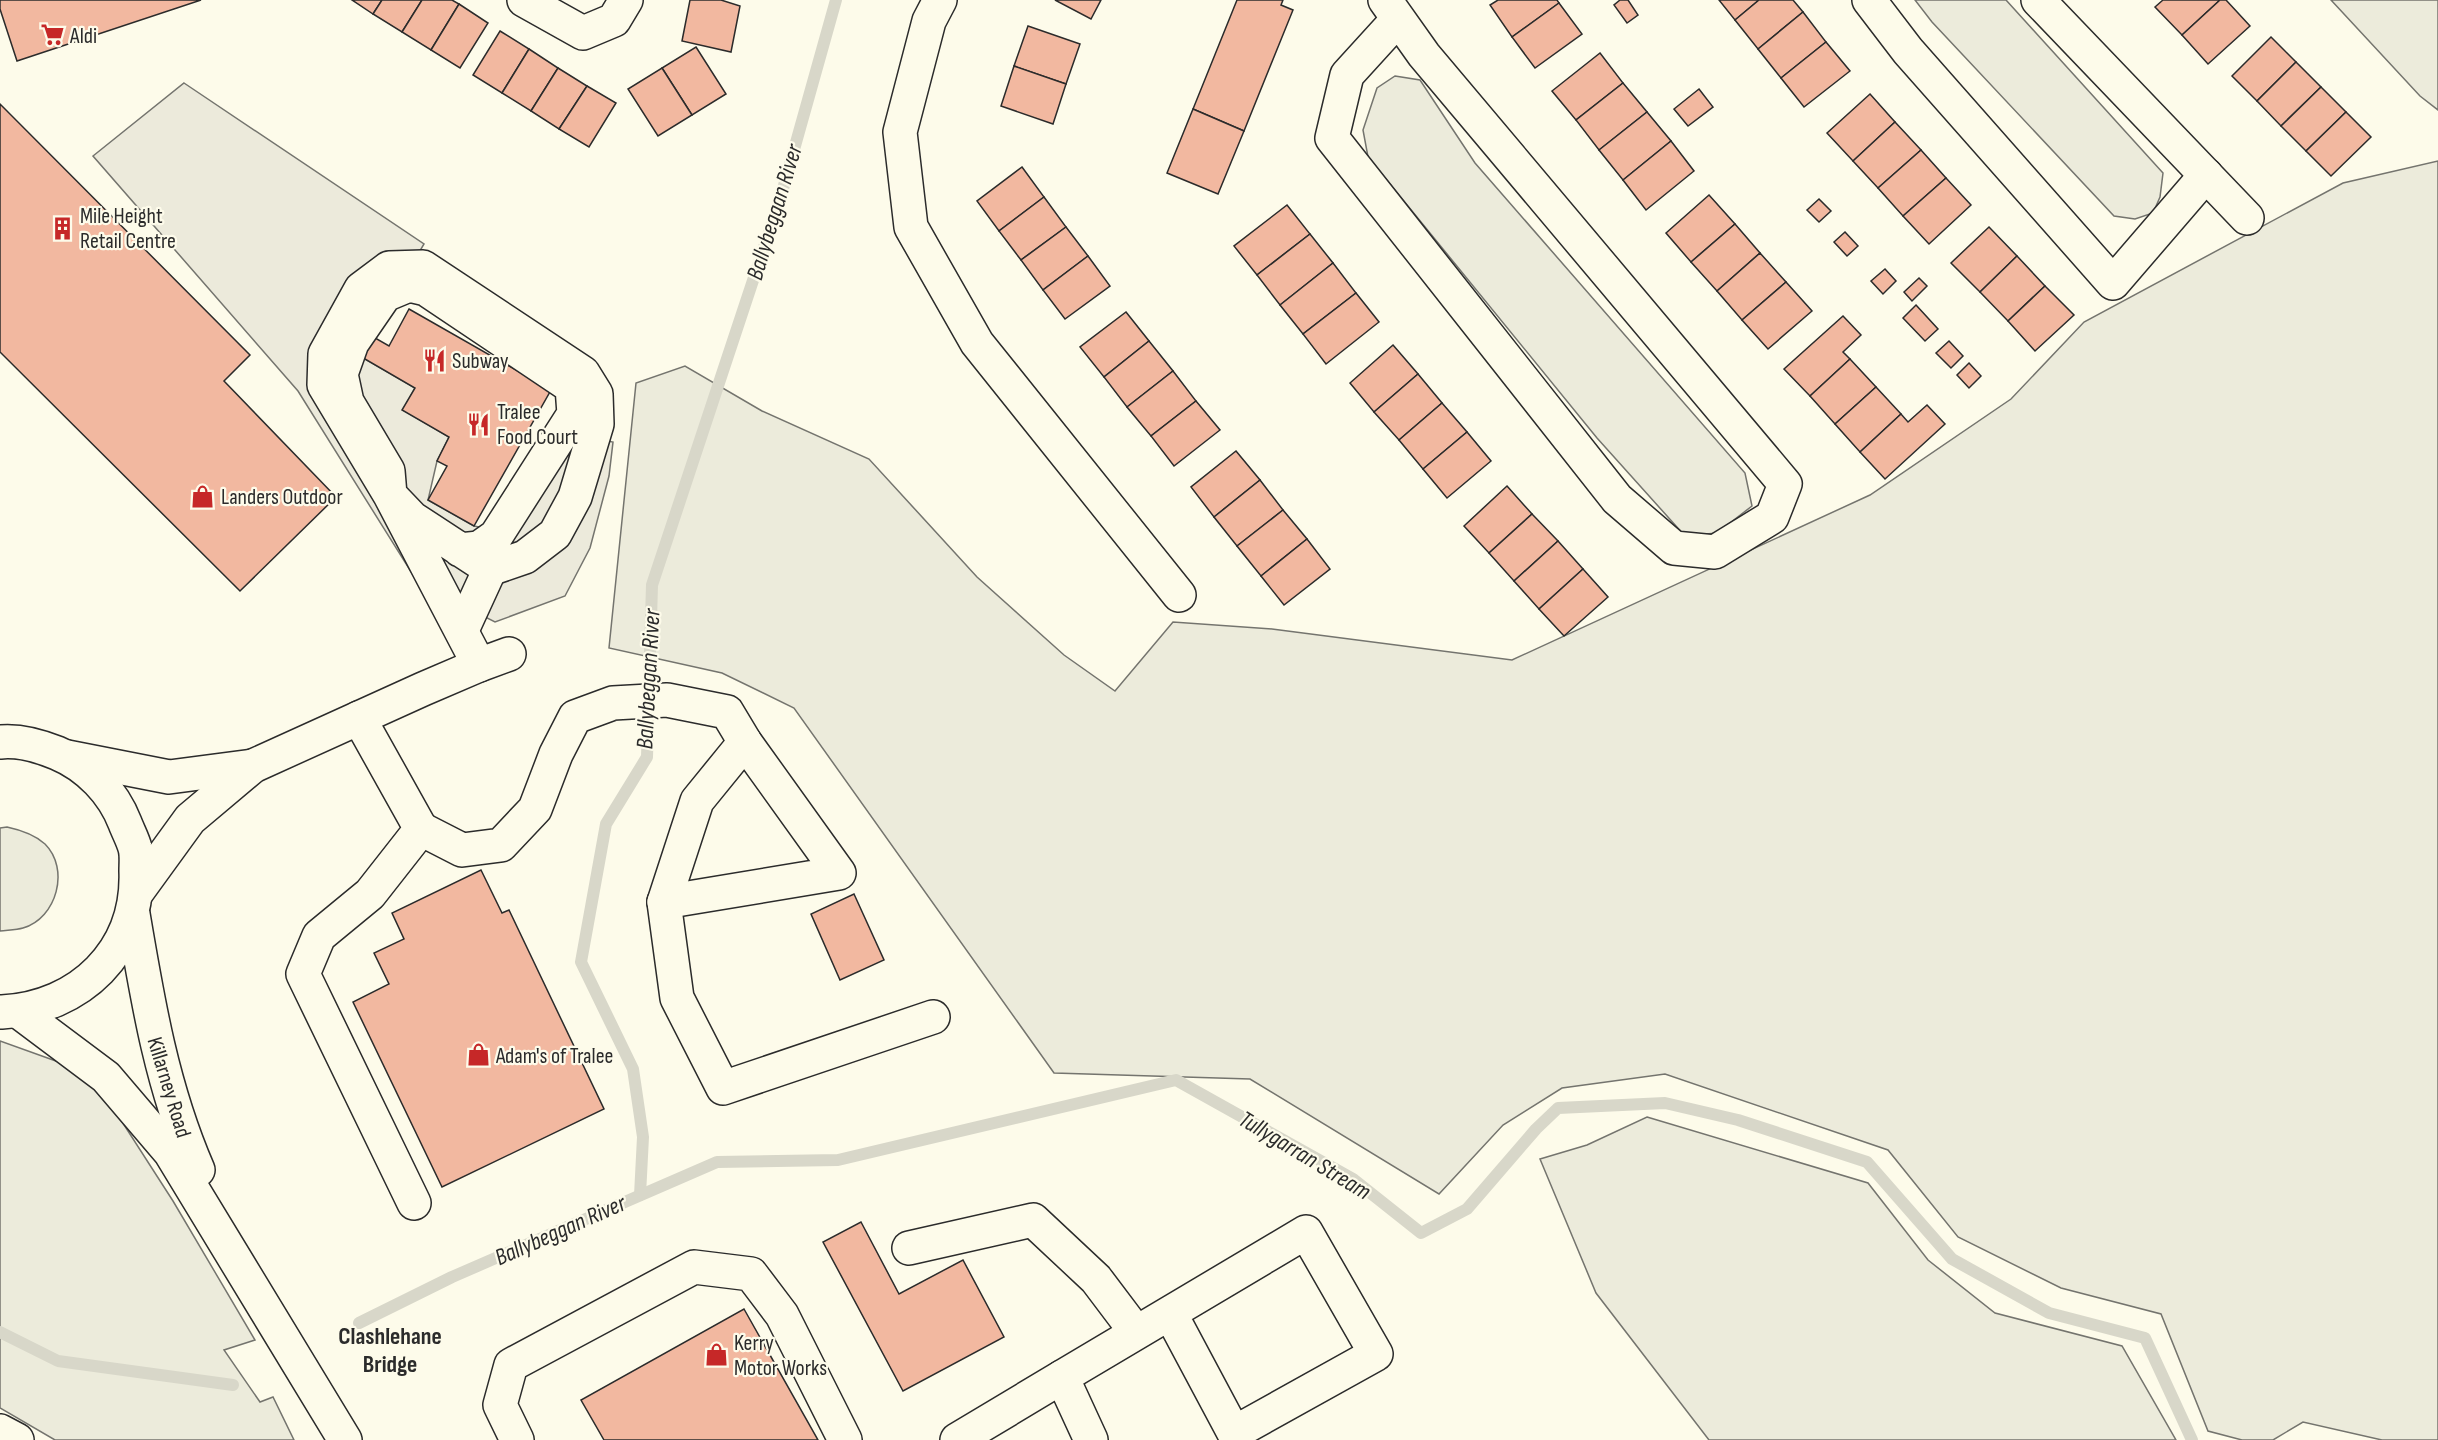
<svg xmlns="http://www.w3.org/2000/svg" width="2438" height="1440" font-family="'Sofia Sans Condensed',sans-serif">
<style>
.green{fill:#ecebdb;stroke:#74746e;stroke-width:1.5}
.parking{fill:#eceadb;stroke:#74746e;stroke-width:1.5}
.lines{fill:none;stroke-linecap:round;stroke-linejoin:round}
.stream{stroke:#d8d7c9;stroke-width:12}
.building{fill:#f2b8a0;stroke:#2b2b2b;stroke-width:1.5}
.minor-casing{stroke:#2b2b2b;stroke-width:36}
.major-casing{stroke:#2b2b2b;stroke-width:36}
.minor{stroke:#fdfbea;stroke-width:33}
.major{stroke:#fdfbea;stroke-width:33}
.labels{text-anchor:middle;stroke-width:4.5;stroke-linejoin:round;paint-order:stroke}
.poi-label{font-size:22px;fill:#2b2b2b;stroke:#fdfbea;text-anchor:start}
.street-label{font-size:22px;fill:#2b2b2b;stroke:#fdfbea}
.water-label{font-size:24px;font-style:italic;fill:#2b2b2b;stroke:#fdfbea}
.neighbourhood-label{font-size:24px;font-weight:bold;fill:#2b2b2b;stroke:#fdfbea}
</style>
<rect width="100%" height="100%" fill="#fdfbea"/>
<g class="green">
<path d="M1915,0H2006L2163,173L2160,197L2153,213L2135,219L2114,216L1932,22Z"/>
<path d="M2331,0H2438V110L2420,96Z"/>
<path d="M1395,76L1420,80L1475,163L1745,473L1752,506L1717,533L1685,536L1597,438L1368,157L1363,130L1377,88Z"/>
<path d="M2438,161V1440H2382L2303,1422L2273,1440H2242L2208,1431L2161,1314L2061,1288L1958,1237L1888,1150L1665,1074L1562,1088L1503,1125L1439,1194L1250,1079L1054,1073L794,708L722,673L609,648L636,383L685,366L762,411L869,459L977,577L1064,655L1115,691L1173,622L1272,629L1512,660L1870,495L2011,399L2084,322L2343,183Z"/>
<path d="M7,827C21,830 34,834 45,844C70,869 57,918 23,928C16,930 7,930 0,931V828Z"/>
<path d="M0,1041L67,1065L101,1089L173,1201L255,1340L224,1350L260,1402L273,1397L294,1440H55L0,1408Z"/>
<path d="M1647,1117L1868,1183L1928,1260L1995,1313L2122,1346L2176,1440H1709L1596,1293L1540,1159L1587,1145Z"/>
</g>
<path class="parking" d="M184,83L424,244L358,355L415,388L403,410L449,437L437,461L428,500L474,526L504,532L581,436L613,442L609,476L590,548L565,596L495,622L418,583L298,391L93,156Z"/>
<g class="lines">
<g class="stream">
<path d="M640,1195L643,1137L633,1069L581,962L606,824L647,757L652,585L781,196L836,0"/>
<path d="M359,1323L452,1277L717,1162L838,1160L1176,1080L1353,1179L1421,1233L1467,1209L1536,1129L1558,1108L1665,1103L1738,1120L1867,1162L1952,1259L2049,1313L2145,1338L2192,1440"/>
<path d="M0,1332L58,1361L233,1385"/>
</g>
</g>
<g class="building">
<path d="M0,0H201L17,61L0,9Z"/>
<path d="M352,0H382L373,14Z"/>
<path d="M382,0H422L402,32L373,14Z"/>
<path d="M422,0H452L459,4L431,50L402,32Z"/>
<path d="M690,0H721L740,6L731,52L682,41Z"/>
<path d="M1055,0H1101L1091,19Z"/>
<path d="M1237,0H1283L1281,5L1293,10L1244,131L1193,109Z"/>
<path d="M1498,0H1557L1559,3L1512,37L1490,5Z"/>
<path d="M1620,0H1628L1638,15L1627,23L1614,5Z"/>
<path d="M1719,0H1759L1735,20Z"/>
<path d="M1759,0H1793L1803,12L1758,49L1735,20Z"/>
<path d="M2163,0H2220L2182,35L2155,7Z"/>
<path d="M2220,0H2226L2250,26L2208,64L2182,35Z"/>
<path d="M1559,3L1582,34L1535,68L1512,37Z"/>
<path d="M459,4L488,23L460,68L431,50Z"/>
<path d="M1803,12L1826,42L1781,78L1758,49Z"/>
<path d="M1028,26L1080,44L1066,84L1014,66Z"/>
<path d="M500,31L529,49L502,93L473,75Z"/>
<path d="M2271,37L2296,62L2257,101L2232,76Z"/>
<path d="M1826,42L1850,71L1804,107L1781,78Z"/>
<path d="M696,47L726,94L692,115L662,68Z"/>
<path d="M529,49L558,68L531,111L502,93Z"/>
<path d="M1600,53L1623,83L1576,120L1552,91Z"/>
<path d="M2296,62L2321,87L2281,126L2257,101Z"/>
<path d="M1014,66L1066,84L1053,124L1001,106Z"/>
<path d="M558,68L587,86L559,129L531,111Z"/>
<path d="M662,68L692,115L658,136L628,89Z"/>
<path d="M1623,83L1647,112L1599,150L1576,120Z"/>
<path d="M587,86L616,103L589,147L559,129Z"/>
<path d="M2321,87L2346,112L2306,151L2281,126Z"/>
<path d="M1699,89L1713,107L1688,126L1674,109Z"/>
<path d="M1870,94L1895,122L1853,161L1827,133Z"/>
<path d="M0,104L250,355L224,381L336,497L240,591L0,352Z"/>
<path d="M1193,109L1244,131L1218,194L1167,173Z"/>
<path d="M1647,112L1671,141L1623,180L1599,150Z"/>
<path d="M2346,112L2371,137L2331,176L2306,151Z"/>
<path d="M1895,122L1921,150L1878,188L1853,161Z"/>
<path d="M1671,141L1694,171L1646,210L1623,180Z"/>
<path d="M1921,150L1946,178L1903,216L1878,188Z"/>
<path d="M1022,167L1044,197L999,231L977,201Z"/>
<path d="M1946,178L1971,205L1929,244L1903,216Z"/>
<path d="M1709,195L1735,224L1691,262L1666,233Z"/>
<path d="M1044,197L1066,227L1021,260L999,231Z"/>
<path d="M1819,199L1831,211L1819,222L1807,210Z"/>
<path d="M1287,205L1310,234L1257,275L1234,246Z"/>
<path d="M1735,224L1760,253L1717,291L1691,262Z"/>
<path d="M1066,227L1088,256L1043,290L1021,260Z"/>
<path d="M1989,227L2017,256L1980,292L1951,263Z"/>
<path d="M1845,232L1858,246L1847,256L1834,242Z"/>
<path d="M1310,234L1333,263L1280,305L1257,275Z"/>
<path d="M1760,253L1786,282L1742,320L1717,291Z"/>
<path d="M1088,256L1110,286L1065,319L1043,290Z"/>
<path d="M2017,256L2045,286L2008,321L1980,292Z"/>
<path d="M1333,263L1356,293L1303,334L1280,305Z"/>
<path d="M1885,269L1896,281L1883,294L1871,281Z"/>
<path d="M1919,278L1927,286L1912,301L1904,292Z"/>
<path d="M1786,282L1812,311L1768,349L1742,320Z"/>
<path d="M2045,286L2074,315L2035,351L2008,321Z"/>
<path d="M1356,293L1379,322L1326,364L1303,334Z"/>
<path d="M1916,305L1938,329L1925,341L1903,318Z"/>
<path d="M409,309L551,390L474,526L428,500L447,466L437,461L449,437L402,410L415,388L358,355L370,335L389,346Z"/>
<path d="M1126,312L1149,341L1104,377L1080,347Z"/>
<path d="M1843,316L1861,335L1843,352L1850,359L1810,396L1784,369Z"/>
<path d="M1149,341L1173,371L1127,407L1104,377Z"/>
<path d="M1949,341L1963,356L1951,368L1936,353Z"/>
<path d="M1393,345L1418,374L1374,412L1350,383Z"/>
<path d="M1850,359L1876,387L1835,424L1810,396Z"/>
<path d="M1969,363L1981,376L1969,388L1957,375Z"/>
<path d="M1173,371L1196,401L1151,436L1127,407Z"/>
<path d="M1418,374L1442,403L1399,440L1374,412Z"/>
<path d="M1876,387L1901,414L1860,452L1835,424Z"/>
<path d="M1196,401L1220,430L1174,466L1151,436Z"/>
<path d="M1442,403L1467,432L1423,469L1399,440Z"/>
<path d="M1927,405L1945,424L1885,479L1860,452L1901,414L1908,422Z"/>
<path d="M1467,432L1491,461L1447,498L1423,469Z"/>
<path d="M1236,451L1260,480L1214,517L1191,487Z"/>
<path d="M1260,480L1283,510L1237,546L1214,517Z"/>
<path d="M1507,486L1532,514L1489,553L1464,526Z"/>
<path d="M1283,510L1307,539L1261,576L1237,546Z"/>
<path d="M1532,514L1558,541L1514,581L1489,553Z"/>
<path d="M1307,539L1330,569L1284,605L1261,576Z"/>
<path d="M1558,541L1583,569L1539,609L1514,581Z"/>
<path d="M1583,569L1608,597L1564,636L1539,609Z"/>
<path d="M481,870L502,913L509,910L604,1109L442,1187L353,1002L389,984L374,953L404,939L392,913Z"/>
<path d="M854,894L884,960L840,980L811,914Z"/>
<path d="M861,1222L899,1294L963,1260L1004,1337L903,1391L823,1242Z"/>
<path d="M744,1309L818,1440H604L581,1400Z"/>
</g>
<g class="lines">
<defs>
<g id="minor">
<path d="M524,0L583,33L614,20L626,0"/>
<path d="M940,0L929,21L900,132L911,227L977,343L1179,595"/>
<path d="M1385,0L1424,55L1785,484L1772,517L1715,552L1674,548L1617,499L1332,138L1347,75L1398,19"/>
<path d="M1869,0L1908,51L2113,283L2206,175"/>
<path d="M2038,0L2247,218"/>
<path d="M462,630L490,569L494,548"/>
<path d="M479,665L509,654"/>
<path d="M359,718L421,829L370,894L319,936L303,974L414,1203"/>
<path d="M745,742L697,801L664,902L677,998L723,1088L933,1017"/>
<path d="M67,757L169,777L253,766"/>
<path d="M421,829L462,850L501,845L535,809L556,754L575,717L613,703L667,700L727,712L745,742L839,873L664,902"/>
<path d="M137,892L190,819L253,766L423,689L479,665L390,495L324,385L325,354L361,289L389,268L423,267L583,373L596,394L597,424L575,497L555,534L525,557L490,569L412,518L390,495L388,471L347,402L341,374L352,343L385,295L409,285L426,289L572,387L574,414L496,536L479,548L460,550"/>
<path d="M909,1248L1033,1220L1096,1279L1136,1332"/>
<path d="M1062,1377L1091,1440"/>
<path d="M0,1431L17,1440"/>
<path d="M517,1440L500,1405L511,1365L694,1267L751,1274L782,1315L845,1440"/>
<path d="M957,1440C1073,1370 1190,1301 1306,1232L1376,1354L1234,1433L1170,1313"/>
</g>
<g id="major">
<path d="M0,742C20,740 40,746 57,753C88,766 113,792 125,823C128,831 133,840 135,848C137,855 136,864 136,871C139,951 80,1008 2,1012"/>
<path d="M133,914C148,1003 162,1087 198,1170"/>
<path d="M18,1011L106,1077L170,1152L345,1440"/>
</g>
</defs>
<use href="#minor" class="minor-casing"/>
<use href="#major" class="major-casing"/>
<use href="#minor" class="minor"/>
<use href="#major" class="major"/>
</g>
<defs>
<symbol id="supermarket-bare" viewBox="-9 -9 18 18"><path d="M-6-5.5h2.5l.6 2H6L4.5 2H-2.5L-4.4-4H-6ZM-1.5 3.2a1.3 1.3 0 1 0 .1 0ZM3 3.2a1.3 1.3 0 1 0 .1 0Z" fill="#c62828" stroke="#fdfbea" stroke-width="2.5" paint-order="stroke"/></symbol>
<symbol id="building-bare" viewBox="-9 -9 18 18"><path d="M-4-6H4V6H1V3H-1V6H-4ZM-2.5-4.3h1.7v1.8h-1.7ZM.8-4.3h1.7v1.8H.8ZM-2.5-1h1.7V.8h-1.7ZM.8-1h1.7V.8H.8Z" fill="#c62828" stroke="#fdfbea" stroke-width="2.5" paint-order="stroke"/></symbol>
<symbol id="restaurant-bare" viewBox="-9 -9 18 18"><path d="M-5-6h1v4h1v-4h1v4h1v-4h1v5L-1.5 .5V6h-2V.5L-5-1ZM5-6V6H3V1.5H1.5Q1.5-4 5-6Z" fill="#c62828" stroke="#fdfbea" stroke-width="2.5" paint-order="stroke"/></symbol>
<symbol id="shop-bare" viewBox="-9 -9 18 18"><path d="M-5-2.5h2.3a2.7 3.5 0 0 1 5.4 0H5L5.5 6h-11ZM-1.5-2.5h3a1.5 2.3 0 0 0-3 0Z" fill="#c62828" stroke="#fdfbea" stroke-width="2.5" paint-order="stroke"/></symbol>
</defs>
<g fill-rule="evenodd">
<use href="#supermarket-bare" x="36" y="18" width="33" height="33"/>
<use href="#building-bare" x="46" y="212" width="33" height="33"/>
<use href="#restaurant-bare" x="418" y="344" width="33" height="33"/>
<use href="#restaurant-bare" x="462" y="408" width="33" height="33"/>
<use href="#shop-bare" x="186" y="480" width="33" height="33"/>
<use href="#shop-bare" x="462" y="1038" width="33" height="33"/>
<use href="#shop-bare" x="700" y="1338" width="33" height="33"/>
</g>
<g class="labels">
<g class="poi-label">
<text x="70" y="43">Aldi</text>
<text x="80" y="223">Mile Height<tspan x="80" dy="25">Retail Centre</tspan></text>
<text x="452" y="368">Subway</text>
<text x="497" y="419">Tralee<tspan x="497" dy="25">Food Court</tspan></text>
<text x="221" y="504">Landers Outdoor</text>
<text x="496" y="1063">Adam's of Tralee</text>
<text x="734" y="1350">Kerry<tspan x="734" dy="25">Motor Works</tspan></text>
</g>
<g class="street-label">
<text transform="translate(170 1087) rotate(73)" y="8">Killarney Road</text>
</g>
<g class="water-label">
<text transform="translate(774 212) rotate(-73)" y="8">Ballybeggan River</text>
<text transform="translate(648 679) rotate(-87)" y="8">Ballybeggan River</text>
<text transform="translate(1305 1155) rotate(31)" y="8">Tullygarran Stream</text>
<text transform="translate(560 1230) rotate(-24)" y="8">Ballybeggan River</text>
</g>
<g class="neighbourhood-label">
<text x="390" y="1344">Clashlehane<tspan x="390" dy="28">Bridge</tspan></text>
</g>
</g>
</svg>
